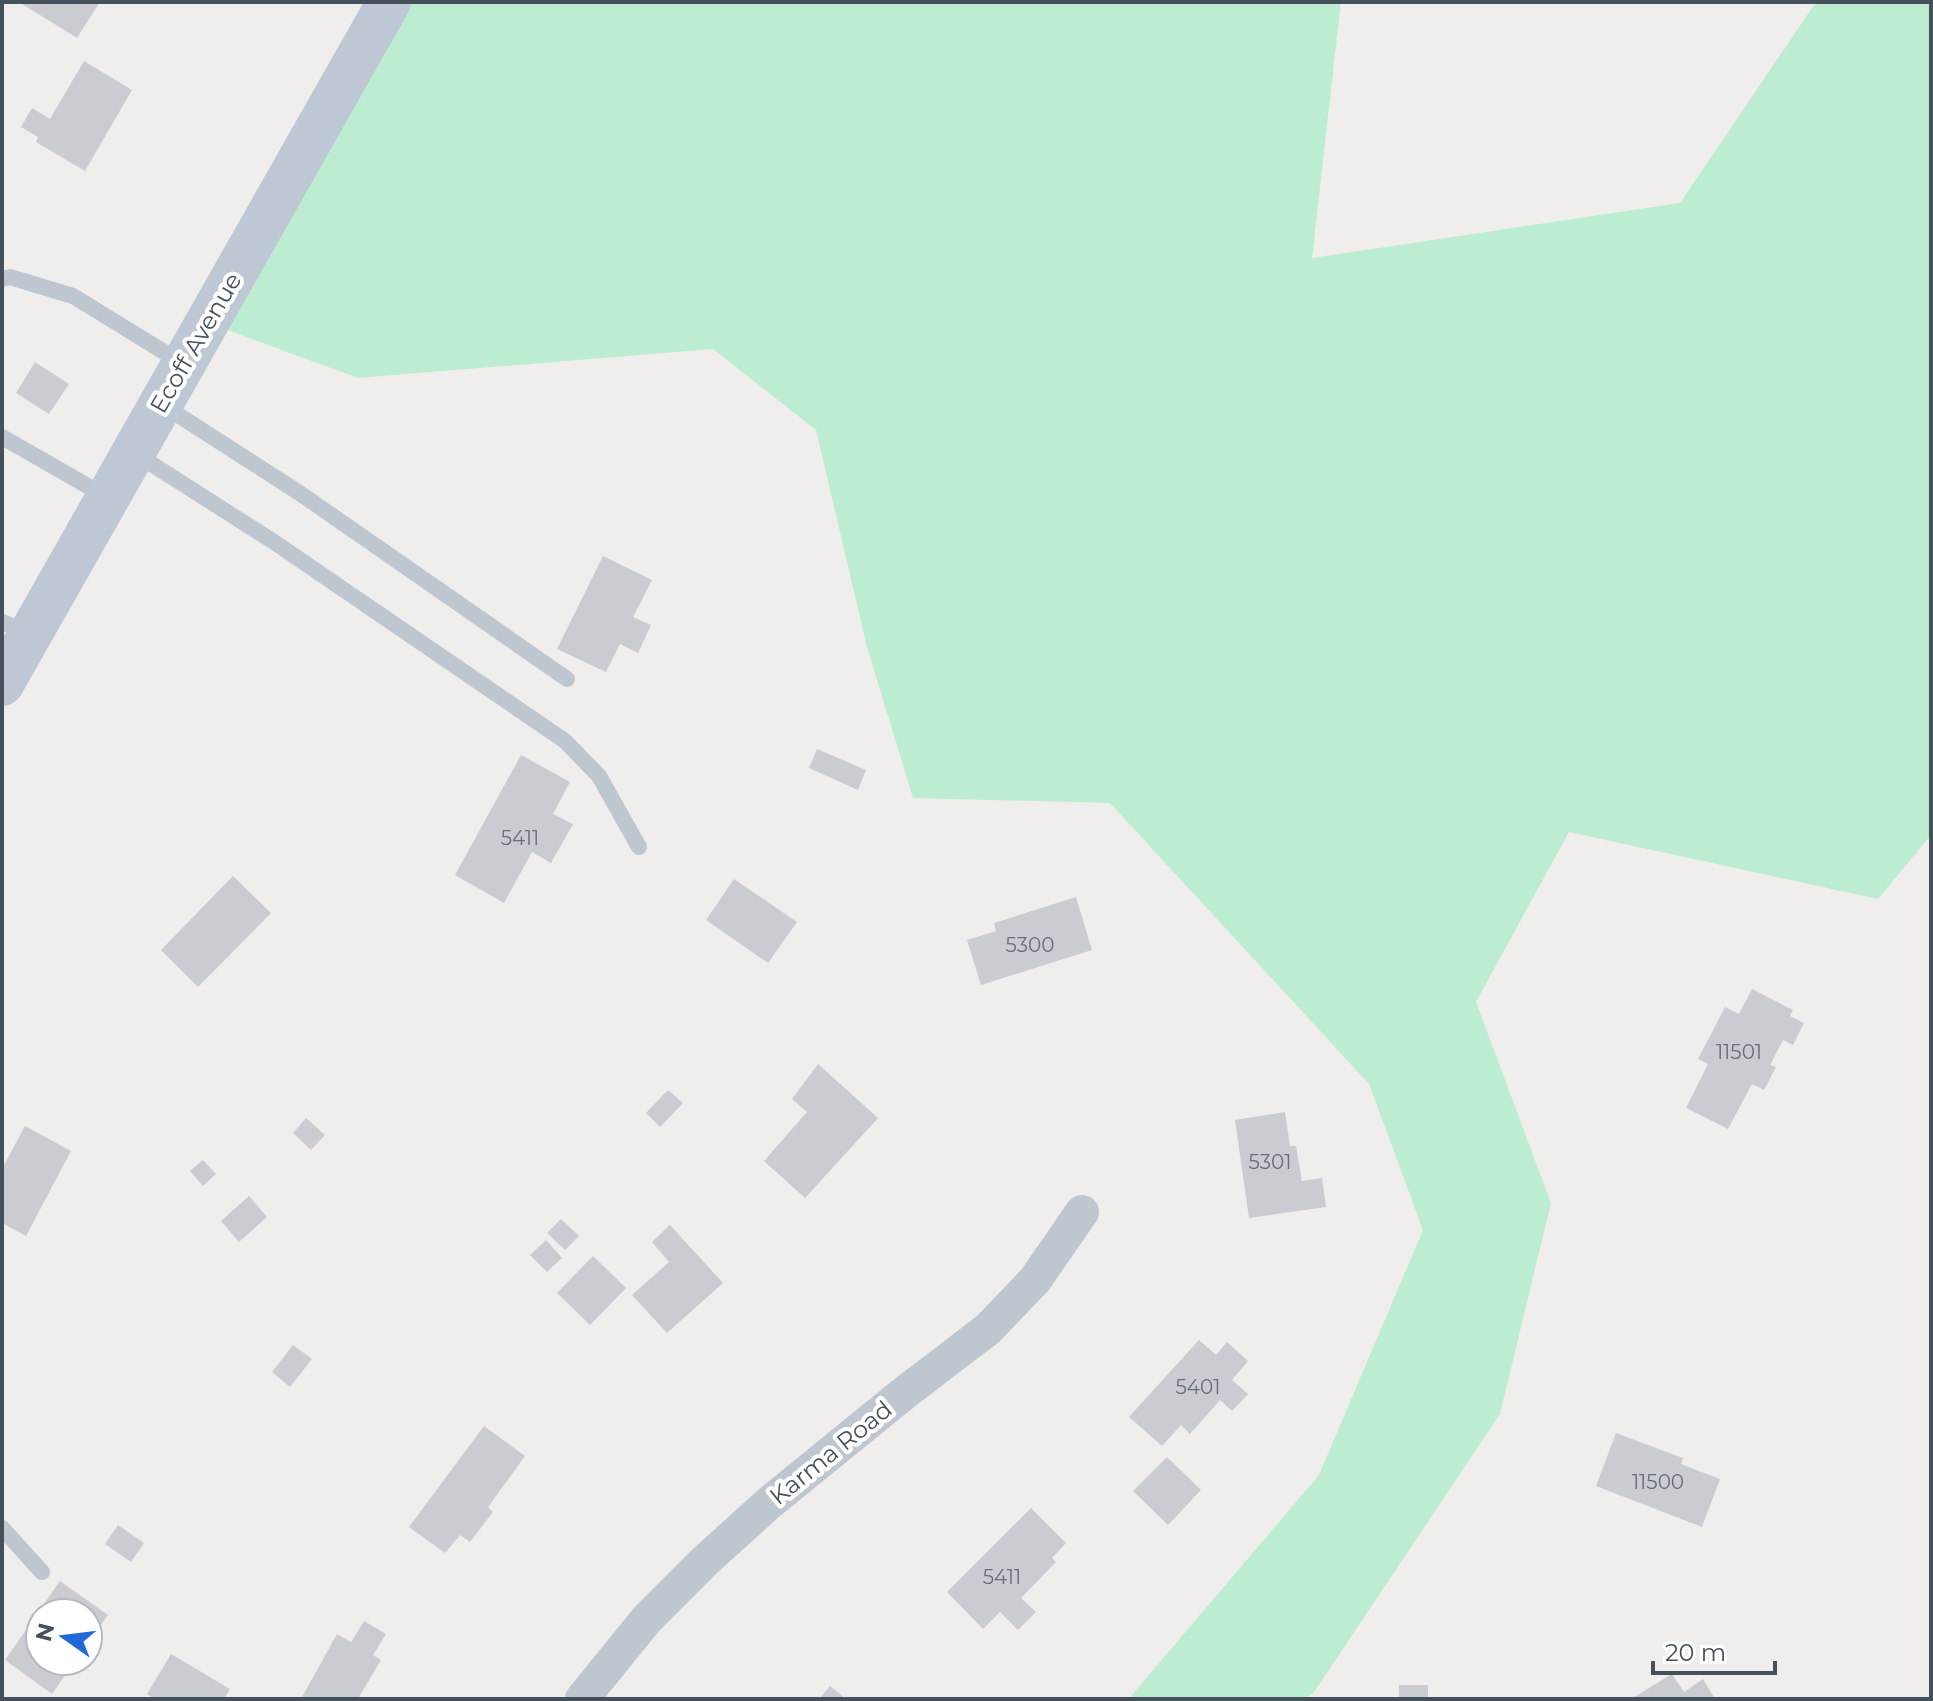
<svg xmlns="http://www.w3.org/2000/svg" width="1933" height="1701" font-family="Montserrat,sans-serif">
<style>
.green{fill:#bdedd1}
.building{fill:#caccd2}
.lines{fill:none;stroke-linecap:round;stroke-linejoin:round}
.lane{stroke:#bec7cf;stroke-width:16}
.street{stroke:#bec7cf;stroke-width:34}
.secondary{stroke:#bec8d4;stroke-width:44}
.labels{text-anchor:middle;stroke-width:8;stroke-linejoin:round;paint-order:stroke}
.number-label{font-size:20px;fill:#676f78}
.street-label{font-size:24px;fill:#46505a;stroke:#fff}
</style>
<rect width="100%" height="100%" fill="#f0eded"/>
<path class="green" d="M409,2H1341L1312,258L1680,203L1816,2H1931V835L1878,899L1569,832L1476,1002L1551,1203L1500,1414L1314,1692L1305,1699H1135L1131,1696L1319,1475L1423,1230L1369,1084L1110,803L913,798L867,647L816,430L713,349L358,378L225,329Z"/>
<g class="building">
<path d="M19,2H100L77,38Z"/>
<path d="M84,61L132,90L85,171L36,142L38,137L21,127L32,108L50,119Z"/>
<path d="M35,362L69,384L49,414L16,393Z"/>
<path d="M603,556L652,580L633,617L651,625L638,653L620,644L606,672L557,649Z"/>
<path d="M817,749L866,770L858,790L809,768Z"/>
<path d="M521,755L570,782L553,814L573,824L551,863L532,852L504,903L455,875Z"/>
<path d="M233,876L271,913L198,987L161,950Z"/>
<path d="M734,879L797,922L768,963L706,920Z"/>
<path d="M1076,897L1092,950L981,985L967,940L996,931L994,923Z"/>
<path d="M1752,989L1793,1010L1790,1016L1804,1023L1793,1045L1783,1040L1770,1065L1776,1067L1764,1090L1752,1084L1728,1129L1686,1108L1708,1064L1698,1059L1725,1007L1739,1014Z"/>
<path d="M818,1064L878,1118L805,1198L764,1161L807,1112L792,1099Z"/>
<path d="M668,1090L683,1103L660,1127L646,1113Z"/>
<path d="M1285,1112L1290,1146H1296L1302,1181L1322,1178L1326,1207L1249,1218L1235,1120Z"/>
<path d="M306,1118L325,1135L311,1150L293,1133Z"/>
<path d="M25,1126L71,1151L26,1236L2,1223V1169Z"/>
<path d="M203,1160L216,1174L203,1186L190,1171Z"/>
<path d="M249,1196L267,1217L239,1242L221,1221Z"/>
<path d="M561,1219L579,1236L565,1250L547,1233Z"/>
<path d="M670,1225L723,1283L667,1333L632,1295L669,1262L652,1242Z"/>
<path d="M546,1240L562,1258L547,1272L530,1255Z"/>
<path d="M593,1256L626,1288L590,1325L557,1293Z"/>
<path d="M1199,1340L1216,1355L1227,1342L1248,1361L1232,1380L1248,1394L1232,1411L1220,1400L1190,1434L1181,1425L1162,1446L1129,1417Z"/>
<path d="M293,1345L312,1359L290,1387L272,1372Z"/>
<path d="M484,1426L525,1456L488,1507L493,1512L470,1542L460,1535L445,1553L409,1527Z"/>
<path d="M1616,1433L1683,1458L1681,1464L1720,1479L1702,1527L1596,1486Z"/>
<path d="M1167,1457L1201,1490L1168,1525L1133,1491Z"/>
<path d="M1031,1508L1066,1543L1052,1558L1056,1562L1021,1598L1036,1612L1018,1630L1000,1612L983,1629L947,1592Z"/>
<path d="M118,1525L144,1543L131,1562L105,1544Z"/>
<path d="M60,1581L108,1615L88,1643V1613H40V1661H75L52,1694L5,1660Z"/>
<path d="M364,1621L386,1634L373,1655L381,1660L358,1699H301L337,1634L351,1642Z"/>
<path d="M171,1654L230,1689L224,1699H155L147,1694Z"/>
<path d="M1672,1674L1684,1692L1703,1679L1715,1699H1631Z"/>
<rect x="1399" y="1685" width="29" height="14"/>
<path d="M830,1686L846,1699H819Z"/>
</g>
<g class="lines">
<g class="lane">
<path d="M2,279L10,277L73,296L182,363"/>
<path d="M161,404L301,494L567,679"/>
<path d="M2,437L107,497"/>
<path d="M136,454L274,542L565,741L599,776L639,847"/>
<path d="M2,622L29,633"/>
<path d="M2,1528L42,1572"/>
</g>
<path class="street" d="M582,1699L646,1620L706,1560L769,1503L903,1394L988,1329L1035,1280L1082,1212"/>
<path class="secondary" d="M2,684L389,2"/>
</g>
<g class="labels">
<g class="number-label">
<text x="520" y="845">5411</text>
<text x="1030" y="952">5300</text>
<text x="1739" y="1059">11501</text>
<text x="1270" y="1169">5301</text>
<text x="1198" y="1394">5401</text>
<text x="1658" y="1489">11500</text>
<text x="1002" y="1584">5411</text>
</g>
<g class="street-label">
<text transform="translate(196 343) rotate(-60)" y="8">Ecoff Avenue</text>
<text transform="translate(831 1453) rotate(-39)" y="8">Karma Road</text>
</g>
</g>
<rect width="1933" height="1701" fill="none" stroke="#46505a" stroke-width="8"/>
<g transform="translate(64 1637) rotate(284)"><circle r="38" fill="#ffffff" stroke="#b5b9bd" stroke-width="2"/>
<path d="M0-6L14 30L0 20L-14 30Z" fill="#206ad8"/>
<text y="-12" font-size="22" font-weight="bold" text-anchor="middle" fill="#46505a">N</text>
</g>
<path d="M1653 1661v12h122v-12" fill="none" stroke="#46505a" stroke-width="4"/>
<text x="1665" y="1661" font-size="24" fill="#46505a" stroke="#ffffff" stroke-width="6" paint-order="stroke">20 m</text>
</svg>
